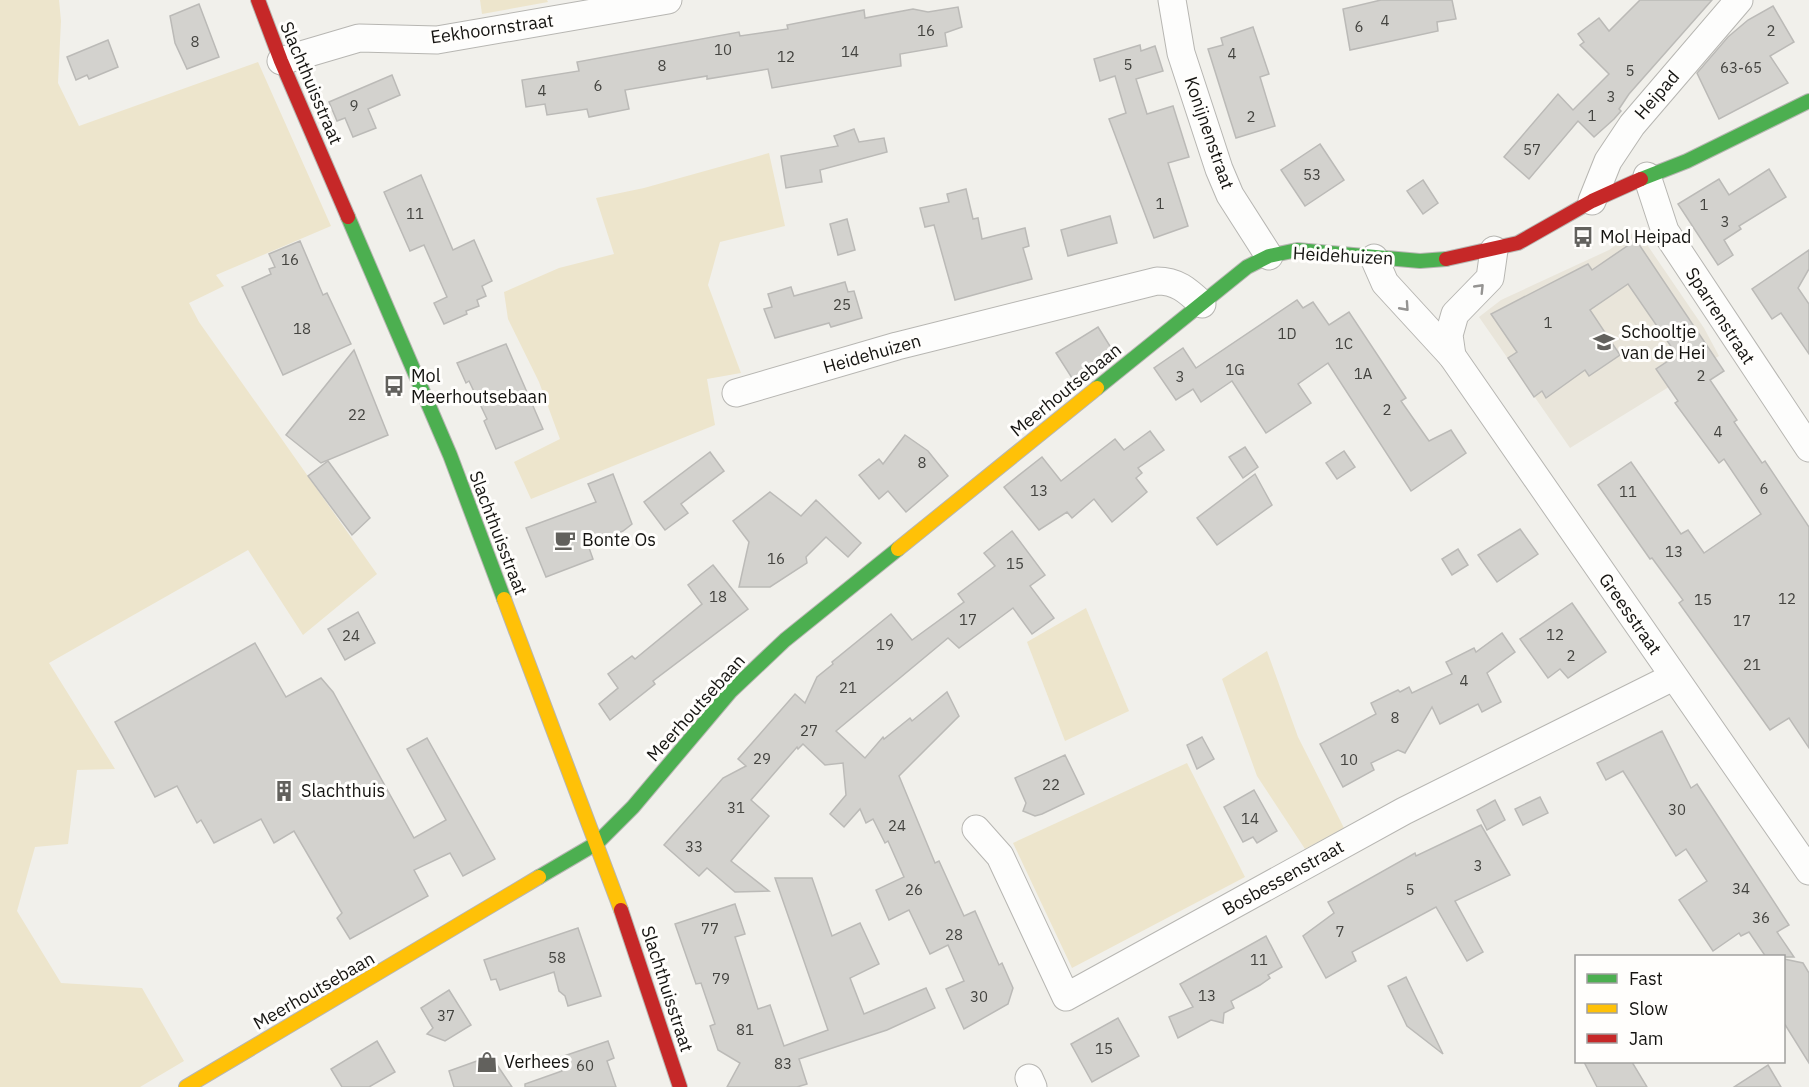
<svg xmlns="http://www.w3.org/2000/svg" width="1809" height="1087" font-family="'IBM Plex Sans',sans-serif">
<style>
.built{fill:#e9e5da}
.green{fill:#ede5cc}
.building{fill:#d3d2ce;stroke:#bbbab7;stroke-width:1.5}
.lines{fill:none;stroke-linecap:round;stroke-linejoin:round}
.street-casing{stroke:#b7b6b2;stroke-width:29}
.fast-casing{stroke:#b7b6b2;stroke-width:16}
.slow-casing{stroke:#b7b6b2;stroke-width:16}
.jam-casing{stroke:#b7b6b2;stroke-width:16}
.street{stroke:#fdfdfc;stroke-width:27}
.fast{stroke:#4caf50;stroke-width:14}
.slow{stroke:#ffc107;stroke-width:14}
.jam{stroke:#c62828;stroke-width:14}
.oneway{stroke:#959492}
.labels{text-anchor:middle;stroke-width:6;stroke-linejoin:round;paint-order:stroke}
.number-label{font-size:15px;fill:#444440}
.street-label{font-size:18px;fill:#151411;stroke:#fffefc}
.poi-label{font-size:18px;fill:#151411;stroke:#fffefc;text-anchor:start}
</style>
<rect width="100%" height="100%" fill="#f1f0eb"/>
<path class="built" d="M1637,230L1704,328L1719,356L1570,448L1479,317L1501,300L1609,250Z"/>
<g class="green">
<path d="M0,0H59L61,21L58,83L79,126L258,62L331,226L216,275L224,286L189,303L199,322L377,574L303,635L248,550L49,663L115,769L77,770L68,844L35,847L17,911L61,983L142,988L184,1061L140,1087H0Z"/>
<path d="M480,0H547L548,2L482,14Z"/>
<path d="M769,153L785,226L720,242L708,285L741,373L707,379L715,425L531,499L514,462L560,439L539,382L508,319L504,292L559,268L614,254L596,198L644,188Z"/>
<path d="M1086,608L1129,711L1065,741L1027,642Z"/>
<path d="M1267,651L1298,737L1344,828L1305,849L1257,776L1222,679Z"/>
<path d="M1187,763L1245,877L1072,968L1013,843Z"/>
</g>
<g class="building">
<path d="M1381,0H1452L1456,19L1437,22L1438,31L1350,50L1343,9Z"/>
<path d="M1640,0H1712L1629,94L1619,109L1621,111L1614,119L1594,137L1578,121L1529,179L1504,157L1558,94L1573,110L1609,74L1580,45L1584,42L1578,34L1599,18L1609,31Z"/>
<path d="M199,4L219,57L187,69L175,43L170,16Z"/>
<path d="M1773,6L1794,42L1770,56L1788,83L1719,119L1697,73L1728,37L1748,20Z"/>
<path d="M958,7L962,27L945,33L947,46L900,54L901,66L772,88L768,69L707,79V76L625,90L629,109L589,117L587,109L547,115L545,104L526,107L522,80L579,71L577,62L739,32L740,36L788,29L787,25L864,10L865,18L913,9L928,12Z"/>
<path d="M1253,27L1269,74L1260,77L1275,126L1236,138L1208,49L1223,45L1221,38Z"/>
<path d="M108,40L118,67L89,79L87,75L76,80L67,57Z"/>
<path d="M1140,45L1141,51L1155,46L1163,71L1136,79L1147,114L1173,106L1189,157L1168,163L1188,226L1154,238L1109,119L1126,113L1115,76L1100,81L1094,59Z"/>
<path d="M392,75L400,95L368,109L376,128L353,137L345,118L337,121L329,102Z"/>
<path d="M854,129L859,142L884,138L887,152L820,170L822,182L786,188L781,156L838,146L834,136Z"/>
<path d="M1320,144L1344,180L1305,206L1281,170Z"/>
<path d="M1769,169L1786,197L1739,226L1741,229L1724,240L1733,255L1718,265L1678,204L1719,179L1729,195Z"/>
<path d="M421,175L453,250L474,240L492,281L482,286L486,296L477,300L479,306L466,311L467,314L444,324L434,303L447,297L424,245L410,251L384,192Z"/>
<path d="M1423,180L1438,203L1423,214L1407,191Z"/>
<path d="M966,189L973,219L978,218L982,239L1025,228L1029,246L1023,248L1032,279L955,300L934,225L925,227L920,208L949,202L947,194Z"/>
<path d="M1110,216L1117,243L1068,256L1061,230Z"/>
<path d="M847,219L855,250L838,255L830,224Z"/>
<path d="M1636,240L1724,371L1710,380L1737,420L1734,422L1762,463L1765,461L1809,527V748L1789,718L1770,730L1679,603L1683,600L1652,558L1650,559L1598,485L1631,462L1681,534L1688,530L1704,553L1761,514L1724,459L1719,463L1675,403L1678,401L1656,369L1677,355L1628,284L1590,310L1620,355L1589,376L1585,370L1546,398L1542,391L1534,397L1508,358L1517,352L1491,314L1588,264L1592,270Z"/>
<path d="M300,241L323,295L327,293L351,344L283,375L242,287L271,274L269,269L275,267L269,254Z"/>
<path d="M1809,250V269L1798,288L1809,304V354L1781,313L1772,319L1752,289Z"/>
<path d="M845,282L848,292L854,291L862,318L831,327L829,323L775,338L764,309L772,307L768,294L791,287L794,296Z"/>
<path d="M1297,300L1303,308L1313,302L1329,325L1349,312L1406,398L1401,401L1429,441L1451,430L1466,453L1411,491L1328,363L1298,384L1311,403L1266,433L1232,381L1201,402L1193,389L1176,400L1154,368L1183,348L1196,368Z"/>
<path d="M1098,327L1113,351L1072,378L1056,353Z"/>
<path d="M506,344L543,429L496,449L484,421L487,419L469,381L466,383L457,363Z"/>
<path d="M354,350L388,435L321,463L286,435Z"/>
<path d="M1150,431L1164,450L1138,468L1142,473L1136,478L1147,492L1112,522L1094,499L1072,518L1067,512L1039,530L1004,487L1042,457L1061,481L1115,439L1124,450Z"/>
<path d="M905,435L928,451L948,476L906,512L888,491L879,499L859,475L879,459L883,464Z"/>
<path d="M1245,447L1258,467L1243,478L1229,457Z"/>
<path d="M1344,451L1355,467L1337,479L1326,463Z"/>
<path d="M710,452L724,471L681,504L688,513L665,530L644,502Z"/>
<path d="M328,461L370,518L352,535L308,476Z"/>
<path d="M613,474L632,524L623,531L588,545L593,559L546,577L526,528L596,502L588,484Z"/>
<path d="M1255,474L1272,505L1217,545L1197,518Z"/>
<path d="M770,492L801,516L816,500L861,543L848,557L826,537L806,557L807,563L770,587H739L749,542L733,521Z"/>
<path d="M1520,529L1538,554L1497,582L1478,555Z"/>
<path d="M1012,531L1045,575L1030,586L1054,618L1032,634L1013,608L959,648L948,638L836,731L865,758L883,737L884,739L910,718L912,721L947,692L959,716L899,776L935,863L939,861L964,916L975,911L999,965L1002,963L1013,988L1008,1004L964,1029L946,989L964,981L948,945L930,954L909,910L889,920L876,890L904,877L888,841L885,843L873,819L866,823L860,809L844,827L830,814L846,795L843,763L825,765L803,744L798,749L797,747L751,800L769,816L731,861L769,891L735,892L707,868L699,876L664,845L723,778L746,766L738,759L795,694L805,703L817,677L833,664L832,662L891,614L912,640L964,602L958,594L995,566L984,553Z"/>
<path d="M1458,549L1468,565L1452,575L1442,559Z"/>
<path d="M713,565L748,609L653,681L655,684L610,720L599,704L618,688L608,674L632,656L635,659L702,604L688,585Z"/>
<path d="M1572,603L1606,652L1568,678L1560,669L1548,678L1520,639Z"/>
<path d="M358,612L375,643L345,660L328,629Z"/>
<path d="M1502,633L1515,652L1487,673L1501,702L1482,712L1478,704L1440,724L1432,707L1405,753L1398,750L1371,763L1374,770L1343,787L1320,744L1376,714L1371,703L1398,690L1400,692L1409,687L1412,693L1452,674L1446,662L1474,648L1476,652Z"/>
<path d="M255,643L286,697L321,678L333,692L414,838L446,820L407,749L427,738L495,859L463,876L450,853L414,870L428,896L350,939L337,918L342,913L294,831L274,843L261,819L214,843L201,820L197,823L177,786L155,797L115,722Z"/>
<path d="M1662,731L1691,788L1697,784L1789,925L1777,932L1794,957H1766L1749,932L1741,936L1739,933L1713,951L1679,900L1707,881L1686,849L1676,856L1623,771L1606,780L1597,763Z"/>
<path d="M1202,737L1214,759L1197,769L1187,745Z"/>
<path d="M1065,755L1084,794L1042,814L1035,816L1023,811L1026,803L1015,778Z"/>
<path d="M1254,790L1277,831L1257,843L1253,837L1243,842L1224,807Z"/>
<path d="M1540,797L1548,813L1523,825L1515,809Z"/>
<path d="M1495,800L1505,820L1487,830L1477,810Z"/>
<path d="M1481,825L1510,875L1455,901L1483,952L1467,961L1436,907L1352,952L1356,961L1326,978L1303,936L1334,913L1328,902L1415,853L1416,856Z"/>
<path d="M775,878H812L832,936L860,923L879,964L850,978L864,1014L926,988L935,1008L887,1030L799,1059L807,1084L797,1087H727L740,1063L718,1050L710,1026L715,1024L701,983L696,984L675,924L735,904L745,934L735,937L758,1009L770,1005L784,1046L828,1030Z"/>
<path d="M578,928L601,996L568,1006L565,996L559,991L554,972L500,990L496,979L491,980L484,960Z"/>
<path d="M1266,936L1282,967L1268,975L1270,978L1260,985L1231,1001L1234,1008L1224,1013L1223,1023L1211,1020L1178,1038L1169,1017L1193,1007L1180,984Z"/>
<path d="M1784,959L1803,963L1809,973V1063L1784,1023Z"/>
<path d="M1406,977L1443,1054L1407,1026L1388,986Z"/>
<path d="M449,990L471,1025L445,1041L427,1034L433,1028L421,1008Z"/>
<path d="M1118,1018L1139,1056L1092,1082L1071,1044Z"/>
<path d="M377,1041L395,1072L369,1087H342L331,1069Z"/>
<path d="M608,1041L614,1058L607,1061L616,1087H525V1084L562,1071L558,1058Z"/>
<path d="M491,1056L512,1087H454L449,1071Z"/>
<path d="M1584,1062H1632L1647,1087H1597Z"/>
<path d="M1768,1065L1781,1087H1734Z"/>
</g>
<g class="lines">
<defs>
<g id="street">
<path d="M1172,0L1181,53L1219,169L1230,195L1269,256"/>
<path d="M281,61L359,38L437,40L668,0"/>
<path d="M1647,176L1665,231L1809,448"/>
<path d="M1592,201L1608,161L1632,125L1739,0"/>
<path d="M1374,258L1385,283L1452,356L1809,871"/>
<path d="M1452,356L1449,335L1455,314L1490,278L1494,250"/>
<path d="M736,393L897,346L1157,281C1177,281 1187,290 1202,304"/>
<path d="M976,829L1000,856L1066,997L1404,811L1673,677"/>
<path d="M1029,1078L1033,1087"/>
</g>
<g id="fast">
<path d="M1641,179L1687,161L1809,101"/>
<path d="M348,217L450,455L504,599"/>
<path d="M1097,388L1247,267L1269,256L1297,250L1420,261L1446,259"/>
<path d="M539,877L597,843L633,807L730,692L785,640L898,549"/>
</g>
<g id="slow">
<path d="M898,549L1097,388"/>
<path d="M504,599L621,910"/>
<path d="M186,1087L539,877"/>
</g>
<g id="jam">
<path d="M258,0L281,61L348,217"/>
<path d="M1446,259L1518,243L1592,201L1641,179"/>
<path d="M621,910L680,1087"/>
</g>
</defs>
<use href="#street" class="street-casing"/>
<use href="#fast" class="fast-casing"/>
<use href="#slow" class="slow-casing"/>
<use href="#jam" class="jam-casing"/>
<use href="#street" class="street"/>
<use href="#fast" class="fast"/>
<use href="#slow" class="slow"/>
<use href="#jam" class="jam"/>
</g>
<defs><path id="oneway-chevron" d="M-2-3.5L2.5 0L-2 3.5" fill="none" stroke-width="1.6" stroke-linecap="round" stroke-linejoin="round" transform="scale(1.5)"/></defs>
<g class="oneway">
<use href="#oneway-chevron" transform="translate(1480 288) rotate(-46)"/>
<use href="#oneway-chevron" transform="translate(1405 307) rotate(48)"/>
</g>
<defs>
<symbol id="bus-bare" viewBox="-9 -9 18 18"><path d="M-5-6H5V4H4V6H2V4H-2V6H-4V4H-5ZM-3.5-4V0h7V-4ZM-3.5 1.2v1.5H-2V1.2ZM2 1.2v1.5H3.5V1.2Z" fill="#62615d" stroke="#fffefc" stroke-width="2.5" paint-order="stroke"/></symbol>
<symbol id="school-bare" viewBox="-9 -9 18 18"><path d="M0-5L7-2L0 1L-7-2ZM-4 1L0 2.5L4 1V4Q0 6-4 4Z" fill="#62615d" stroke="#fffefc" stroke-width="2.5" paint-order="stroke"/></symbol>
<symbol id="cafe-bare" viewBox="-9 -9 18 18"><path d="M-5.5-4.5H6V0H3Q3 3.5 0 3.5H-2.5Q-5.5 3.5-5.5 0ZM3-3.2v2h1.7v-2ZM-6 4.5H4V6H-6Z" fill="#62615d" stroke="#fffefc" stroke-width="2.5" paint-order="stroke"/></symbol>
<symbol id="building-bare" viewBox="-9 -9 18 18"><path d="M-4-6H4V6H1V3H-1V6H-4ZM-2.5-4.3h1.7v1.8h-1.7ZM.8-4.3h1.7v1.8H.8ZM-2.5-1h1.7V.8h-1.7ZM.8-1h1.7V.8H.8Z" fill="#62615d" stroke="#fffefc" stroke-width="2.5" paint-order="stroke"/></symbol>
<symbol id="shop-bare" viewBox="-9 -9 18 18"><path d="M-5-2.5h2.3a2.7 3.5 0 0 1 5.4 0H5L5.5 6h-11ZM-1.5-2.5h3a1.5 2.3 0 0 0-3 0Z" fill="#62615d" stroke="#fffefc" stroke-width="2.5" paint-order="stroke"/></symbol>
</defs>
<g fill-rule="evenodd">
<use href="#bus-bare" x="1568" y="222" width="30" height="30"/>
<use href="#school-bare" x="1589" y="327" width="30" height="30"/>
<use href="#bus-bare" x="379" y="371" width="30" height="30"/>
<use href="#cafe-bare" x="550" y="525" width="30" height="30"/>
<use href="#building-bare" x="269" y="776" width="30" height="30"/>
<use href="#shop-bare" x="472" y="1047" width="30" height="30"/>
</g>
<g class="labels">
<g class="number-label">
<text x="1385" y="26">4</text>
<text x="1359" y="32">6</text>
<text x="926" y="36">16</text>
<text x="1771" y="36">2</text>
<text x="195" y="47">8</text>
<text x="723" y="55">10</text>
<text x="850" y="57">14</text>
<text x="1232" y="59">4</text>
<text x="786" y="62">12</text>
<text x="1128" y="70">5</text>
<text x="662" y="71">8</text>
<text x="1741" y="73">63-65</text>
<text x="1630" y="76">5</text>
<text x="598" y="91">6</text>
<text x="542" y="96">4</text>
<text x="1611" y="102">3</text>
<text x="354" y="111">9</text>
<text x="1592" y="121">1</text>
<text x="1251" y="122">2</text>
<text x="1532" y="155">57</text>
<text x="1312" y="180">53</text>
<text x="1160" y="209">1</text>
<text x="1704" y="210">1</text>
<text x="415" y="219">11</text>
<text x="1725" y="227">3</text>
<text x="290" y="265">16</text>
<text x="842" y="310">25</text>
<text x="1548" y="328">1</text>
<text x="302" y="334">18</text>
<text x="1287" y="339">1D</text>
<text x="1344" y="349">1C</text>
<text x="1235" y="375">1G</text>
<text x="1363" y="379">1A</text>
<text x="1701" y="381">2</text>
<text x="1180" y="382">3</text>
<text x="1387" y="415">2</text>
<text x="357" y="420">22</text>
<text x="1718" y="437">4</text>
<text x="922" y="468">8</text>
<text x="1764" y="494">6</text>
<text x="1039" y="496">13</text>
<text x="1628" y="497">11</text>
<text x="1674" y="557">13</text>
<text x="776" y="564">16</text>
<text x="1015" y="569">15</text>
<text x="718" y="602">18</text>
<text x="1787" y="604">12</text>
<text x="1703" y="605">15</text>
<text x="968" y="625">17</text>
<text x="1742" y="626">17</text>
<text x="1555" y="640">12</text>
<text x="351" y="641">24</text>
<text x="885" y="650">19</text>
<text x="1571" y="661">2</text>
<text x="1752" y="670">21</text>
<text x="1464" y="686">4</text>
<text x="848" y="693">21</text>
<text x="1395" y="723">8</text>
<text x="809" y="736">27</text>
<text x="762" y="764">29</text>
<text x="1349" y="765">10</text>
<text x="1051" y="790">22</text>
<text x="736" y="813">31</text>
<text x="1677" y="815">30</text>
<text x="1250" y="824">14</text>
<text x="897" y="831">24</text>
<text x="694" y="852">33</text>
<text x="1478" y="871">3</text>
<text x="1741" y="894">34</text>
<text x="914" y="895">26</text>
<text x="1410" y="895">5</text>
<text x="1761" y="923">36</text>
<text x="710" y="934">77</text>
<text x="1340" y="937">7</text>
<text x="954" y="940">28</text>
<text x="557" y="963">58</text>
<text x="1259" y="965">11</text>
<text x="721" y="984">79</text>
<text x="1207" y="1001">13</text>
<text x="979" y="1002">30</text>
<text x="446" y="1021">37</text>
<text x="745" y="1035">81</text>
<text x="1104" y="1054">15</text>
<text x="783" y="1069">83</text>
<text x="585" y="1071">60</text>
</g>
<g class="street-label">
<text transform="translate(492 29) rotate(-8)" y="6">Eekhoornstraat</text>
<text transform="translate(311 83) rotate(67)" y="6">Slachthuisstraat</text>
<text transform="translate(1657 95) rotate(-49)" y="6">Heipad</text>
<text transform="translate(1209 133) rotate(71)" y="6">Konijnenstraat</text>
<text transform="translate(1343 256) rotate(3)" y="6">Heidehuizen</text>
<text transform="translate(1720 316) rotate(57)" y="6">Sparrenstraat</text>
<text transform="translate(872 354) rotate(-16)" y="6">Heidehuizen</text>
<text transform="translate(1066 390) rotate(-39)" y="6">Meerhoutsebaan</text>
<text transform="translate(498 533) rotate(69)" y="6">Slachthuisstraat</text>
<text transform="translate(1630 614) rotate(55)" y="6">Greesstraat</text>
<text transform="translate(696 708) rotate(-48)" y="6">Meerhoutsebaan</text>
<text transform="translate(1283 878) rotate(-29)" y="6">Bosbessenstraat</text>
<text transform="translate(667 989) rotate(72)" y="6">Slachthuisstraat</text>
<text transform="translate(314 991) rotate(-30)" y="6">Meerhoutsebaan</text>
</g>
<g class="poi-label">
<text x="1600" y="243">Mol Heipad</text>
<text x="1621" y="338">Schooltje<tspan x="1621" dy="21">van de Hei</tspan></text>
<text x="411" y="382">Mol<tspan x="411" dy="21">Meerhoutsebaan</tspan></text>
<text x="582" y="546">Bonte Os</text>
<text x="301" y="797">Slachthuis</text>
<text x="504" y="1068">Verhees</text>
</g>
</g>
<rect x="1575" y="955" width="210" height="108" fill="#fffefc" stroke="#a1a09e" stroke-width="1.5"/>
<rect x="1587" y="974" width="30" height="9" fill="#4caf50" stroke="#a1a09e" stroke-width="1.5"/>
<text x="1629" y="985" font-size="18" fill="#151411">Fast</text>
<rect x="1587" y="1004" width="30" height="9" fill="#ffc107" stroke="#a1a09e" stroke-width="1.5"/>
<text x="1629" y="1015" font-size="18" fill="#151411">Slow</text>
<rect x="1587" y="1034" width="30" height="9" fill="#c62828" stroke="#a1a09e" stroke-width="1.5"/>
<text x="1629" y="1045" font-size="18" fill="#151411">Jam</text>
</svg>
